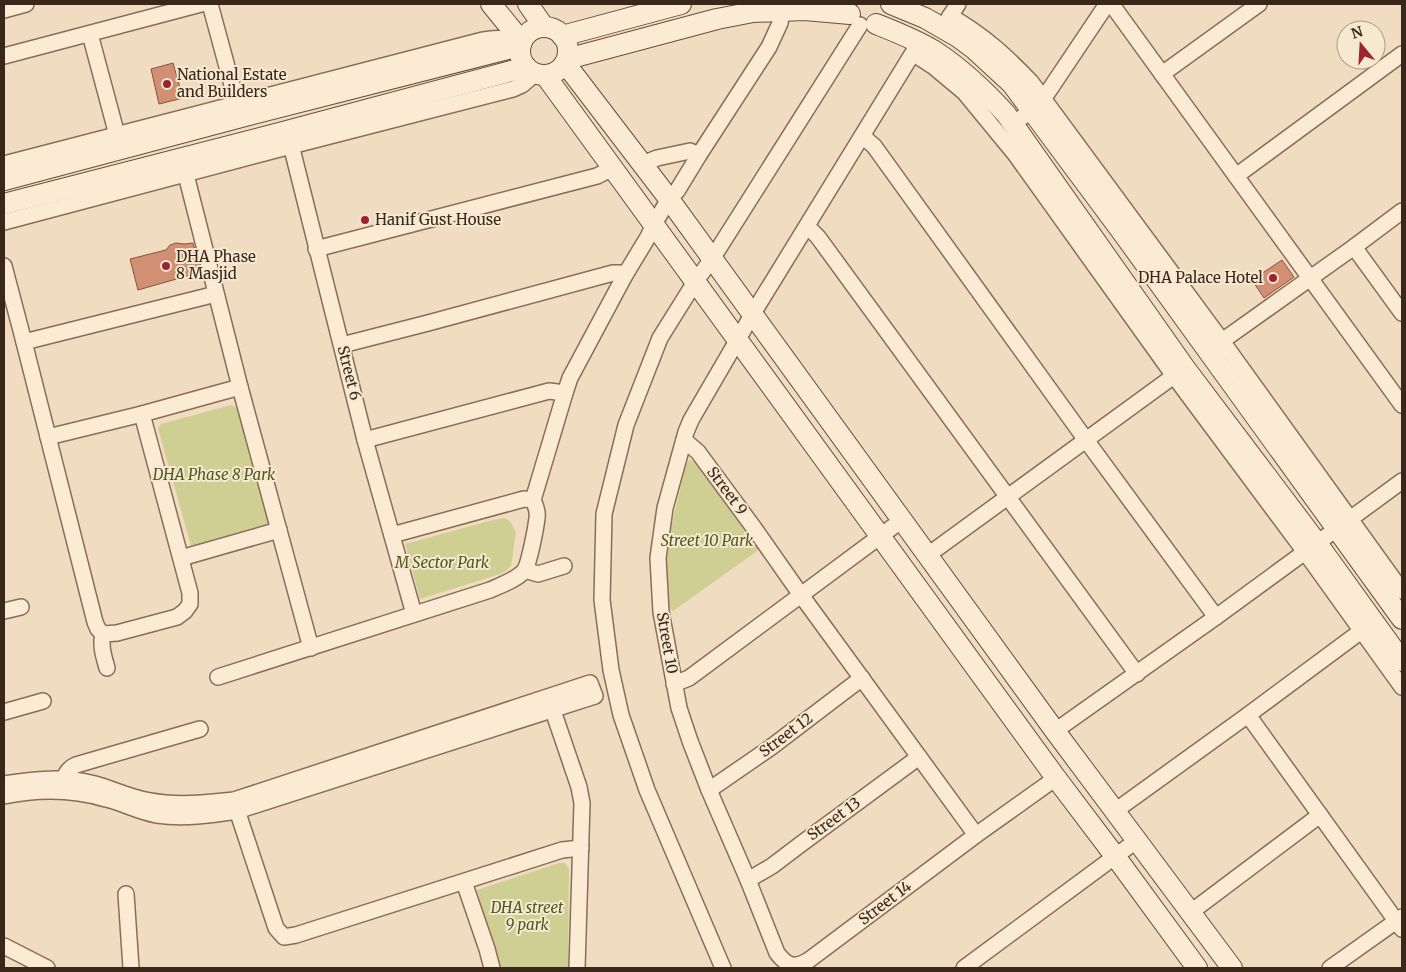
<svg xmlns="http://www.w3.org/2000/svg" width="1406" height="972" font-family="Merriweather,serif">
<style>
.green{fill:#cfcf94}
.building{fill:#d19074;stroke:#8b523b}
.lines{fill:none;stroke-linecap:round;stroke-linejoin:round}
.street-casing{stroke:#8b6d57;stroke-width:18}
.secondary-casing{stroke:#6c4e3a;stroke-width:22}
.street{stroke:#fbebd4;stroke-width:15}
.secondary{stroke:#fbebd4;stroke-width:20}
.poi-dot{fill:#9d2332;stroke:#f7e8d0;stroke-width:2}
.labels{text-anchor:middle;stroke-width:4;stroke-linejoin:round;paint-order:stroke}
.poi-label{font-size:15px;fill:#39271c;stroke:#f7e8d0;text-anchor:start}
.street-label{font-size:15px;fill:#39271c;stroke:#f7e8d0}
.park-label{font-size:15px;font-style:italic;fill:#505722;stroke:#f7e8d0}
</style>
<rect width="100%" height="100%" fill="#f0dcc0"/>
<g class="green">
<path d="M231,405L237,408L269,522L266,525L191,546L158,428L161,424Z"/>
<path d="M689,460L694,461L701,468L760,549L673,611L667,606V544L686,465Z"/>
<path d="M505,518L510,521L516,532L511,566L506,571L500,574L420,599L405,544L493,520Z"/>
<path d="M559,863H565L569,869L568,968H499L477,890Z"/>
</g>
<g class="building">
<path d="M173,63L183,98L159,104L151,69Z"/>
<path d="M176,243L184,244L193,243L201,272L138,290L130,259L166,250L170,245Z"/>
<path d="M1282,260L1294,277L1264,298L1252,280Z"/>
</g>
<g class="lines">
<defs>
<g id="street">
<path d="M210,4L239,111"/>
<path d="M1108,4L1115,9L1402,405"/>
<path d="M4,10L26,4"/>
<path d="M950,16C983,35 1004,54 1031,82L1222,341L1402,591"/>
<path d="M945,24L958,4"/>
<path d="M90,34L117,135"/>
<path d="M919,43L752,315L691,420L686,432L665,508L658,558L661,612L679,708L690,741L709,790L748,880L777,953C787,966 794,969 809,960L976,835L1056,778"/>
<path d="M914,54L934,67L964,92L1015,154L1174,376L1305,552L1402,687"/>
<path d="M4,56L201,4"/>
<path d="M1162,74L1259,4"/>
<path d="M1013,124L1032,110L1048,92L1107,4"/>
<path d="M289,137L365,440L414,614"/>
<path d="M861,138L867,140L874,146L1086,440L1216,617"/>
<path d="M183,163L240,387L311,648"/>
<path d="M4,164L483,40C497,37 508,38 522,42"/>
<path d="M644,166L650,161L657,158L690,151L699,155"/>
<path d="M1236,176L1402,54"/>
<path d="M4,222L291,146L513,89L522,85L535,74"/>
<path d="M806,228L812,231L818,237L1137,674"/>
<path d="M1354,247L1402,313"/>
<path d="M316,249L597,176L605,172L611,168"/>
<path d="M4,266L24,342L95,622L98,629L103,634L117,633L177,617L185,611L190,604V593L142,414"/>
<path d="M24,342L216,294"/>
<path d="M342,345L428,323L613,273H620L625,275"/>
<path d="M1215,346L1354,247L1402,211"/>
<path d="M48,437L142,414L240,387"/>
<path d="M365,440L549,391L565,393"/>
<path d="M684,440L698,452L754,528L801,595L976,835"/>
<path d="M392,535L524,499L533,500"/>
<path d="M928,555L1182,370"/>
<path d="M181,558L279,530"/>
<path d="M525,570L538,574L564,566"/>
<path d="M4,611L21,607"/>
<path d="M103,634C100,646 104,657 107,668"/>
<path d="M218,677L490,590C501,585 516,580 524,571C529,565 536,527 537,518C538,511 536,506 533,500L565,393L570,378L625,275L648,237L654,224L669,199L677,191L699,155L769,47L780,23L782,10"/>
<path d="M674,684L689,678L902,520"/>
<path d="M550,702L579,787L582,803L577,968"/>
<path d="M4,712L43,701"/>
<path d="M1248,715L1402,929"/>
<path d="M1055,731L1216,617L1402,481"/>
<path d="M64,779C66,772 69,768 76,765L200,729"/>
<path d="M4,784C34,779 64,776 95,784C113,789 131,798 150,801C178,806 205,803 234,800L590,683L595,696L237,811C211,815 184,819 157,815C139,812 123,803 106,799C72,789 38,789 4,796"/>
<path d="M709,790L770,748L862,678"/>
<path d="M234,801L276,928L284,937L296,935L562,850L581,848"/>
<path d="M1115,811L1248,715L1368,626"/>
<path d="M748,880L772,866L801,844L919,757"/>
<path d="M464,882L487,949L492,968"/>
<path d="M126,894L131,968"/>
<path d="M1191,912L1320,815"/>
<path d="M4,946L47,968"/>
<path d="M723,968L647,790L621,715L611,670L602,600L604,514L626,425L660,338L695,282L712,259L860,25"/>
<path d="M964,968L1136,841"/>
<path d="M1330,968L1402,917"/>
</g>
<g id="secondary">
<path d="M491,4L522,42"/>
<path d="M528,4L544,27"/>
<path d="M891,4L925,18L958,37L974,49L1012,84L1122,232L1402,619"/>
<path d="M876,24C896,32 917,40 936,52C962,69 985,91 1006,114L1185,368L1317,543L1402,661"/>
<circle cx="544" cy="51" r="24"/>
<path d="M562,36L681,4"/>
<path d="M567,59L717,19L753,12L805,10L850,14"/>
<path d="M565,63L669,199L1055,731L1232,968"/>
<path d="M545,75L1056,778L1115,856L1197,968"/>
<path d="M4,180L241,117L520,46"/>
<path d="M4,204L287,131L526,67"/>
</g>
</defs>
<use href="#street" class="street-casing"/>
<use href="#secondary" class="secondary-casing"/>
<use href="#street" class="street"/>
<use href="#secondary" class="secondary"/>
</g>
<g class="poi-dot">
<circle cx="167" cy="84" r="5"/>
<circle cx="365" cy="220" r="5"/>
<circle cx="166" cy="266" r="5"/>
<circle cx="1273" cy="278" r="5"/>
</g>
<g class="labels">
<g class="poi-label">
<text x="177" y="80">National Estate<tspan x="177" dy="17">and Builders</tspan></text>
<text x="375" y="225">Hanif Gust House</text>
<text x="176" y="262">DHA Phase<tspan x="176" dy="17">8 Masjid</tspan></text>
<text x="1263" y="283" text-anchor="end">DHA Palace Hotel</text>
</g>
<g class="street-label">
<text transform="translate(349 373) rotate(76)" y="5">Street 6</text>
<text transform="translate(727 491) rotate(53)" y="5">Street 9</text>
<text transform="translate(667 643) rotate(80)" y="5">Street 10</text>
<text transform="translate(786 735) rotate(-37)" y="5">Street 12</text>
<text transform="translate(834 819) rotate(-36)" y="5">Street 13</text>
<text transform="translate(885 903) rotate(-37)" y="5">Street 14</text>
</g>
<g class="park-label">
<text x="214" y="480">DHA Phase 8 Park</text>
<text x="707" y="546">Street 10 Park</text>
<text x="442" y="568">M Sector Park</text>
<text x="527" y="913">DHA street<tspan x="527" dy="17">9 park</tspan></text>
</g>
</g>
<rect width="1406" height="972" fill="none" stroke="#39271c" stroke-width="10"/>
<g transform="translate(1361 45) rotate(342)"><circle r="24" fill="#f7e8d0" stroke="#ab9b88"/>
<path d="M0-4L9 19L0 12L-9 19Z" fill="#9d2332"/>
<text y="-8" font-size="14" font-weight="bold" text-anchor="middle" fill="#39271c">N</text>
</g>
</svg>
